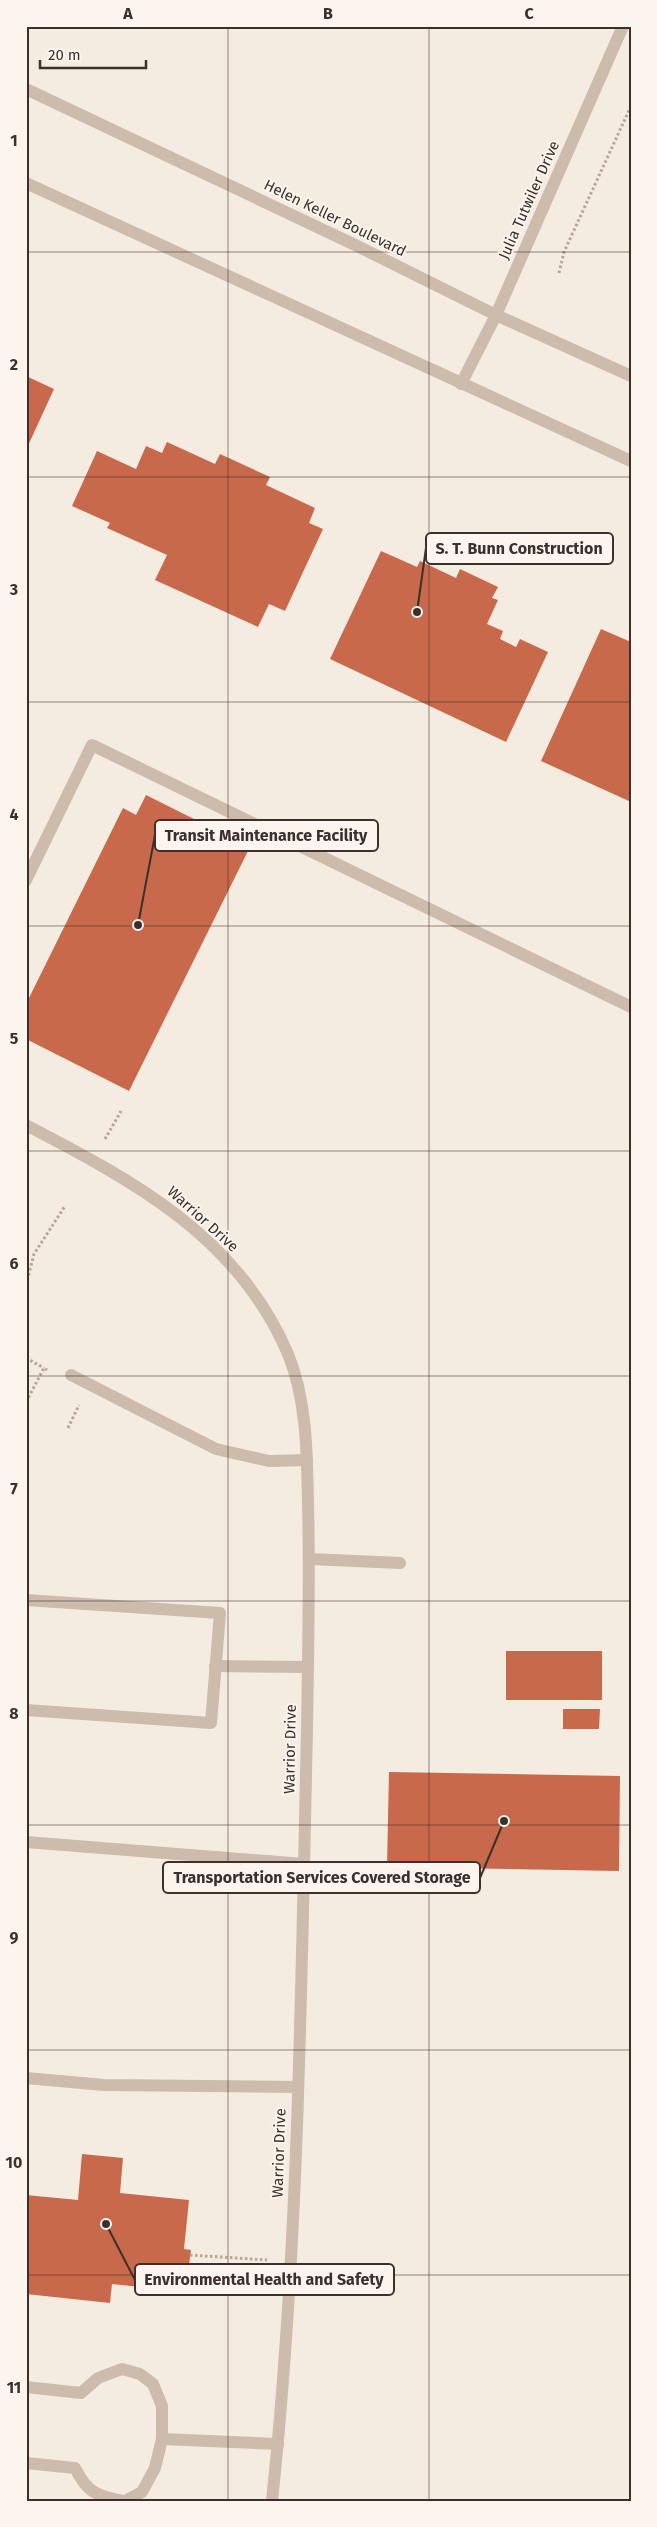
<svg xmlns="http://www.w3.org/2000/svg" width="657" height="2527" font-family="'Fira Sans',sans-serif">
<style>
.building{fill:#c8694b}
.lines{fill:none;stroke-linecap:round;stroke-linejoin:round}
.path{stroke:#b9a596;stroke-width:3;stroke-dasharray:2.5 2.5;stroke-linecap:butt}
.minor{stroke:#cdbbac;stroke-width:12}
.grid{fill:none;stroke:#3b302b;stroke-width:1;stroke-opacity:0.55}
.labels{text-anchor:middle;stroke-width:4;stroke-linejoin:round;paint-order:stroke}
.street-label{font-size:15px;fill:#3b302b;stroke:#fbf5ee}
.leader{fill:none;stroke:#3b302b;stroke-width:2}
.callout-dot{fill:#3b302b;stroke:#fbf5ee;stroke-width:2}
.callout{fill:#fbf5ee;stroke:#3b302b;stroke-width:2}
.callout-label{font-size:16px;text-anchor:middle;font-weight:bold;fill:#3b302b}
.neatline{fill:none;stroke:#3b302b;stroke-width:2}
.grid-label{font-size:16px;text-anchor:middle;font-weight:bold;fill:#3b302b}
</style>
<rect width="100%" height="100%" fill="#f4ebe1"/>
<g class="building">
<path d="M26,376L54,389L26,450Z"/>
<path d="M167,442L215,464L220,454L270,477L266,485L315,508L309,523L323,529L285,611L269,604L258,627L155,580L167,555L107,528L110,523L72,506L97,451L136,469L146,446L162,453Z"/>
<path d="M381,551L417,567L420,561L456,578L460,569L498,587L492,598L498,600L487,624L503,631L500,639L516,647L520,639L548,652L506,742L330,659Z"/>
<path d="M601,629L631,642V802L541,761Z"/>
<path d="M146,795L250,847L129,1091L26,1039V1004L123,808L136,815Z"/>
<rect x="506" y="1651" width="96" height="49"/>
<path d="M563,1709H600L599,1729H563Z"/>
<path d="M389,1772L620,1776L619,1871L387,1867Z"/>
<path d="M82,2154L123,2158L120,2193L189,2200L184,2249L191,2250L189,2265L182,2264L180,2291L112,2284L110,2303L26,2294V2195L78,2200Z"/>
</g>
<g class="lines">
<g class="path">
<path d="M559,273L564,252L631,106"/>
<path d="M105,1139L121,1111"/>
<path d="M26,1285L34,1254L65,1206"/>
<path d="M26,1358L44,1368"/>
<path d="M26,1402L44,1368L47,1370"/>
<path d="M68,1428L79,1405"/>
<path d="M190,2255L267,2260"/>
</g>
<g class="minor">
<path d="M26,89L351,243L496,315L631,376"/>
<path d="M26,183L631,461"/>
<path d="M461,384L496,315L623,26"/>
<path d="M26,880L92,745L631,1007"/>
<path d="M26,1125C133,1181 238,1236 288,1354C307,1401 307,1453 308,1503C310,1579 308,1654 307,1730C301,1987 299,2245 272,2501"/>
<path d="M71,1375L216,1449L269,1461L307,1460"/>
<path d="M310,1559L400,1563"/>
<path d="M26,1600L220,1613L211,1723L26,1710"/>
<path d="M215,1666L308,1667"/>
<path d="M26,1842L304,1864"/>
<path d="M26,2078L104,2085L298,2087"/>
<path d="M26,2387L81,2393L98,2378L122,2369L140,2374L153,2384L162,2406V2439L155,2468L142,2492L125,2501"/>
<path d="M162,2439L278,2444"/>
<path d="M26,2463L75,2468C87,2492 96,2496 123,2501"/>
</g>
</g>
<path class="grid" d="M228,26V2501M429,26V2501M26,252H631M26,477H631M26,702H631M26,926H631M26,1151H631M26,1376H631M26,1601H631M26,1825H631M26,2050H631M26,2275H631"/>
<g class="labels">
<g class="street-label">
<text transform="translate(529 200) rotate(-66)" y="5">Julia Tutwiler Drive</text>
<text transform="translate(335 218) rotate(26)" y="5">Helen Keller Boulevard</text>
<text transform="translate(203 1219) rotate(42)" y="5">Warrior Drive</text>
<text transform="translate(290 1749) rotate(-89)" y="5">Warrior Drive</text>
<text transform="translate(279 2153) rotate(-88)" y="5">Warrior Drive</text>
</g>
</g>
<path class="leader" d="M417 612L426 548M138 925L155 835M504 1821L480 1878M106 2224L135 2280"/>
<g class="callout-dot">
<circle cx="417" cy="612" r="5"/>
<circle cx="138" cy="925" r="5"/>
<circle cx="504" cy="1821" r="5"/>
<circle cx="106" cy="2224" r="5"/>
</g>
<g class="callout">
<rect x="426" y="533" width="187" height="31" rx="5"/>
<rect x="155" y="820" width="223" height="31" rx="5"/>
<rect x="163" y="1862" width="317" height="31" rx="5"/>
<rect x="135" y="2264" width="259" height="31" rx="5"/>
</g>
<g class="callout-label">
<text x="519" y="554">S. T. Bunn Construction</text>
<text x="266" y="841">Transit Maintenance Facility</text>
<text x="322" y="1883">Transportation Services Covered Storage</text>
<text x="264" y="2285">Environmental Health and Safety</text>
</g>
<rect width="657" height="2527" fill="none" stroke="#fbf5ee" stroke-width="55"/>
<path d="M40 60v8h106v-8" fill="none" stroke="#3b302b" stroke-width="2.5"/>
<text x="48" y="60" font-size="15" fill="#3b302b" stroke="#fbf5ee" stroke-width="4" paint-order="stroke">20 m</text>
<rect x="28" y="28" width="602" height="2472" class="neatline"/>
<g class="grid-label">
<text x="128" y="19">A</text>
<text x="328" y="19">B</text>
<text x="529" y="19">C</text>
<text x="14" y="146">1</text>
<text x="14" y="370">2</text>
<text x="14" y="595">3</text>
<text x="14" y="820">4</text>
<text x="14" y="1044">5</text>
<text x="14" y="1269">6</text>
<text x="14" y="1494">7</text>
<text x="14" y="1719">8</text>
<text x="14" y="1943">9</text>
<text x="14" y="2168">10</text>
<text x="14" y="2393">11</text>
</g>
</svg>
